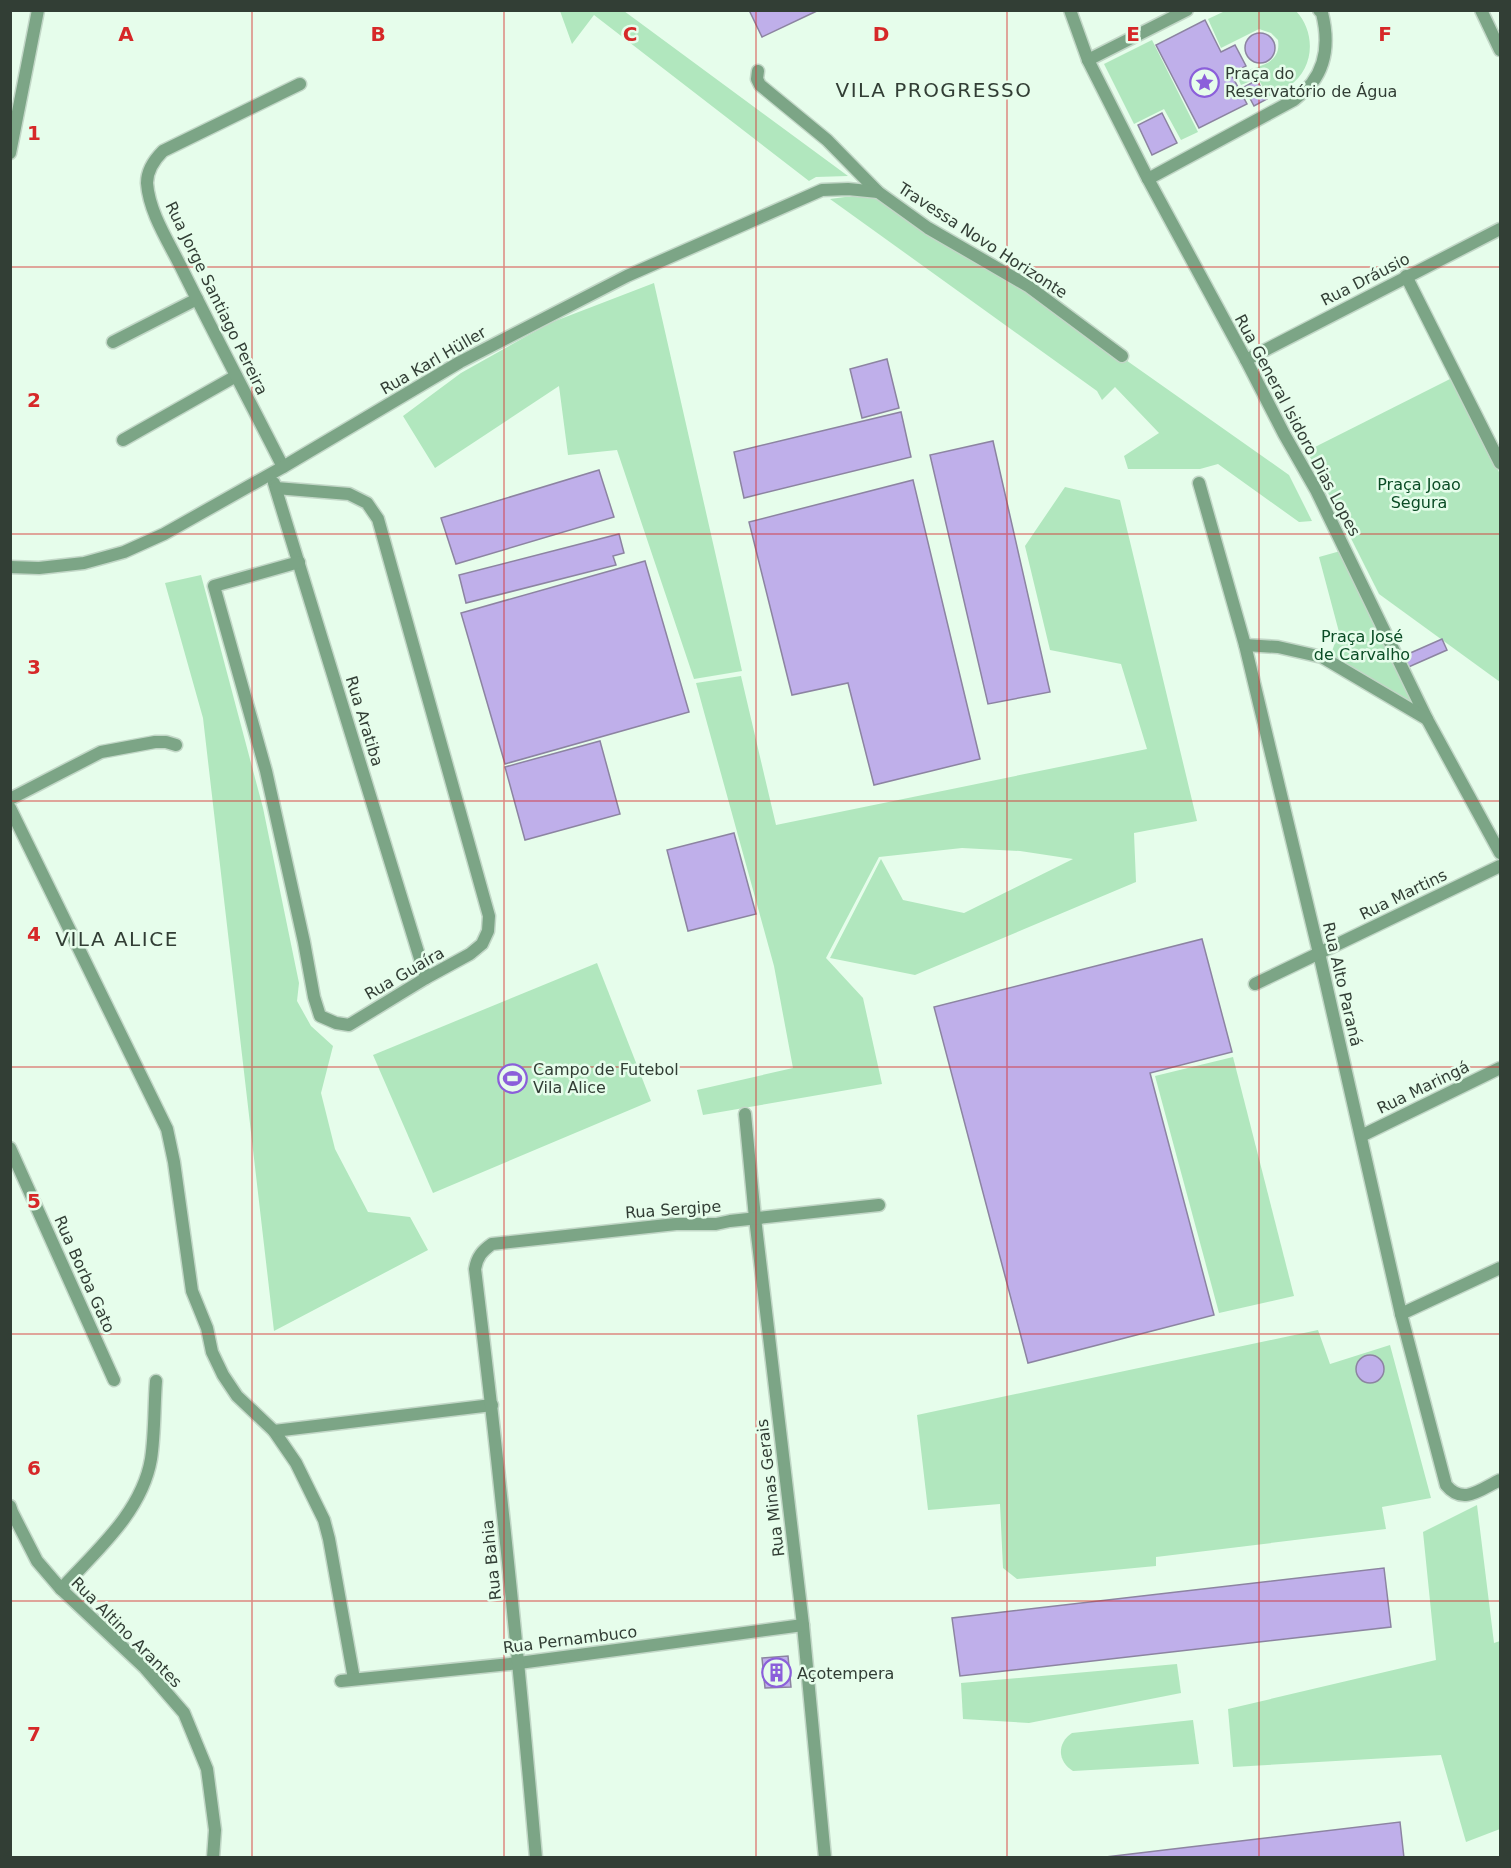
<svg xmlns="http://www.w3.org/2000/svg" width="1511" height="1868" font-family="'DejaVu Sans',sans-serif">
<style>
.green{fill:#b1e7be}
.building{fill:#bfafea;stroke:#8c84a1;stroke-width:1.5}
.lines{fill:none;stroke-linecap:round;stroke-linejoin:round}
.minor-casing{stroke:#c2d7c7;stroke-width:15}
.minor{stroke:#7ca586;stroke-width:12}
.grid{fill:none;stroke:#d62828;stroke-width:1.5;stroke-opacity:0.55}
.labels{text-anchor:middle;stroke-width:5;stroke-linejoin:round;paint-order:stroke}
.poi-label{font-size:16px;fill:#323e35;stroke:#e6fdeb;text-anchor:start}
.street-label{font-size:16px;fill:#323e35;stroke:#e6fdeb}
.park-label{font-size:16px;fill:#0a4c25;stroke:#e6fdeb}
.quarter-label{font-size:20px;letter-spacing:1.5px;fill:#323e35;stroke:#e6fdeb}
.grid-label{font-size:20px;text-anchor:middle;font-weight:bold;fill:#d62828;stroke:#e6fdeb;stroke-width:5;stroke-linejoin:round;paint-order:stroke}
</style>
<rect width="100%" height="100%" fill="#e6fdeb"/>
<g class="green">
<path d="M560,11H624L848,176L816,177L809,181L594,15L572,44Z"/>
<path d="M1225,11H1296C1316,32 1315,69 1289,86C1283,91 1275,94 1268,97L1258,78L1241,85L1236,74C1253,66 1282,67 1278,40L1271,33L1259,29L1221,48L1208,19Z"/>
<path d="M1152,40L1198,132L1181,140L1164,109L1134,124L1104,64Z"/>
<path d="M845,197H876L1028,291L1289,475L1312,521L1299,522L1218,464L1200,469H1128L1124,456L1159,433L1115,387L1102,400L1097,391L830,199Z"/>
<path d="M654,283L742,671L694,679L617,450L568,455L559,386L435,468L403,416L461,373L550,323Z"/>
<path d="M1452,378L1500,474V682L1379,594L1307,451Z"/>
<path d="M1065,487L1120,500L1197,821L1134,833L1136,882L915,975L830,958L881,859L903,900L964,913L1073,859L1020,851L962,848L879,857L826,958L863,998L882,1084L703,1115L697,1090L793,1068L774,966L696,683L741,676L776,825L1147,749L1121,664L1050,650L1025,546Z"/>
<path d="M1344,550L1420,707L1335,659L1332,651L1339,632L1319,557Z"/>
<path d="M201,575L263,808L299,983L297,1001L311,1026L333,1046L321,1093L335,1149L368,1212L410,1217L428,1250L274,1331L203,718L165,583Z"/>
<path d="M597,963L651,1101L433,1193L373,1055Z"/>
<path d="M1233,1057L1294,1296L1219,1313L1155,1076Z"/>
<path d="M1318,1330L1330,1364L1390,1345L1431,1498L1382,1507L1386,1529L1156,1557V1566L1017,1579L1003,1568L1000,1504L928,1510L917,1415Z"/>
<path d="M1477,1505L1494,1643L1500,1641V1829L1466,1842L1441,1755L1233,1767L1228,1709L1436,1660L1423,1532Z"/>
<path d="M1177,1664L1181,1693L1029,1723L963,1719L961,1683Z"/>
<path d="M1193,1720L1199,1764L1073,1771C1057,1761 1057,1743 1072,1733Z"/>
</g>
<g class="building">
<path d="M749,10H819L762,37Z"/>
<path d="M1205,20L1221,52L1235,45L1246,66L1231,74L1247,104L1199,128L1156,45Z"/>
<circle cx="1260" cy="48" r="15"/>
<path d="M1257,80L1267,99L1254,106L1244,87Z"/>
<path d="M1162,113L1177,143L1152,155L1138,125Z"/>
<path d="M887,359L899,408L862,418L850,369Z"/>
<path d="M901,412L911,457L744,498L734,452Z"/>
<path d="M993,441L1050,692L988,704L930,455Z"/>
<path d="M599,470L614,517L456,564L441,518Z"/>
<path d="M913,480L980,759L874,785L848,683L792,695L749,522Z"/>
<path d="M619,534L624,553L613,556L616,565L466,603L459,575Z"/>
<path d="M645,561L689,712L505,764L461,613Z"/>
<path d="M1442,639L1447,650L1404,669L1399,658Z"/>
<path d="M600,741L620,814L525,840L505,767Z"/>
<path d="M734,833L756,914L688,931L667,850Z"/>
<path d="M1202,939L1232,1052L1150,1073L1214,1315L1028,1363L934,1007Z"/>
<circle cx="1370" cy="1369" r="14"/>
<path d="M1384,1568L1391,1627L960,1676L952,1618Z"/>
<path d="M788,1656L791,1687L765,1688L762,1658Z"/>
<path d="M1400,1822L1404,1858H1097Z"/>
</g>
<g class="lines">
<defs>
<g id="minor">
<path d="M1070,10L1088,60L1148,179L1246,360L1284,434L1316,490L1427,719L1500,853"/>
<path d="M1481,10L1500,50"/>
<path d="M1088,60L1187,10"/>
<path d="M758,71L757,79L760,85L827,140L878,192L928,228L1028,286L1122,356"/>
<path d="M10,153L38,10"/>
<path d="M1148,179L1294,100C1300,95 1307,89 1312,83C1328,62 1328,37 1322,13L1319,10"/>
<path d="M1406,276L1500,463"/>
<path d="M113,342L197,299"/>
<path d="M1246,360L1500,229"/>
<path d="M123,440L236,376"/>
<path d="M283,467C249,400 214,334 181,267C168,241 149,212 147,183C147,171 155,159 163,151L300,84"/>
<path d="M274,483L426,978"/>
<path d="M1199,483L1245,645L1319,953L1401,1314L1446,1485C1463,1506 1481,1489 1500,1480"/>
<path d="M276,488L349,494L367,503L378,519L489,916L488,931L482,944L470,954L426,978L349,1025L336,1023L320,1016L314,997L304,942L266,771L214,586L299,562"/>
<path d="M10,567L39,568L84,563L124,552L164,534L283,467L460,362L627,276L822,190L848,189L878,192"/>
<path d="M1245,645L1278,647L1322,657L1427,719"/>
<path d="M10,799L101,752L155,742H166L176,745"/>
<path d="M10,808L167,1129L174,1162L192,1291L207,1328L212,1352L223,1375L237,1396L274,1431L296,1463L324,1520L329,1539L354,1679"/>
<path d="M1255,984L1500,866"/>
<path d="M745,1114L755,1218L803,1625L825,1858"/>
<path d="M1361,1136L1500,1068"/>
<path d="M10,1148L114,1380"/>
<path d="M1401,1314L1500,1268"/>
<path d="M274,1431L492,1405"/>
<path d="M10,1506L12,1512L37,1561L61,1589L145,1668L184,1713L207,1769L215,1830L213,1858"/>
<path d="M61,1589C96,1551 142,1512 151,1459C155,1433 154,1406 156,1381"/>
<path d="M341,1681L519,1663L803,1625"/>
<path d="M536,1858C519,1661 499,1465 475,1269C477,1257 482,1251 492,1244L676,1224H716L730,1221L879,1205"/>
</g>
</defs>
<use href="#minor" class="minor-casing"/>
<use href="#minor" class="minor"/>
</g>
<path class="grid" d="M252,10V1858M504,10V1858M756,10V1858M1007,10V1858M1259,10V1858M10,267H1500M10,534H1500M10,801H1500M10,1067H1500M10,1334H1500M10,1601H1500"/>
<defs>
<symbol id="sight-ring" viewBox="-11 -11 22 22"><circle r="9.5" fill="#e6fdeb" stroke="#8b5fda" stroke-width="1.5"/><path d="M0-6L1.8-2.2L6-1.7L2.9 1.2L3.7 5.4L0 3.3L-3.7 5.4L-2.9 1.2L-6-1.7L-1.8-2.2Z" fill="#8b5fda"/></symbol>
<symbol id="stadium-ring" viewBox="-11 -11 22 22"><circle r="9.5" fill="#e6fdeb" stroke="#8b5fda" stroke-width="1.5"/><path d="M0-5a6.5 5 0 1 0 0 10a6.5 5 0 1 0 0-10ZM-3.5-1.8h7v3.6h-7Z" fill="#8b5fda"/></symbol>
<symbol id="building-ring" viewBox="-11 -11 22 22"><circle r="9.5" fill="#e6fdeb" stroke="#8b5fda" stroke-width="1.5"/><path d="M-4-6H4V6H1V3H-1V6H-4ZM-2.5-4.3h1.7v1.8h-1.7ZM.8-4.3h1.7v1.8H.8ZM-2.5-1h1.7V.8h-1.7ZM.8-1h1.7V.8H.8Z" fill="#8b5fda"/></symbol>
</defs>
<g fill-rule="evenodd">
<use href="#sight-ring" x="1188" y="66" width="33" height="33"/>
<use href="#stadium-ring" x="496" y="1062" width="33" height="33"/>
<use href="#building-ring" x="760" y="1656" width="33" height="33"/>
</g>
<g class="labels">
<g class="poi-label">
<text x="1225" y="79">Praça do<tspan x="1225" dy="18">Reservatório de Água</tspan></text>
<text x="533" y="1075">Campo de Futebol<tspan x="533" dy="18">Vila Alice</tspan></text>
<text x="797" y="1679">Açotempera</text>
</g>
<g class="street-label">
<text transform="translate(983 240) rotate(33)" y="6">Travessa Novo Horizonte</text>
<text transform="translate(1365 279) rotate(-27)" y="6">Rua Dráusio</text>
<text transform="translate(217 298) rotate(64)" y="6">Rua Jorge Santiago Pereira</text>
<text transform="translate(433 360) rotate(-30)" y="6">Rua Karl Hüller</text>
<text transform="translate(1298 425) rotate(62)" y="6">Rua General Isidoro Dias Lopes</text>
<text transform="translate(365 721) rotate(73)" y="6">Rua Aratiba</text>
<text transform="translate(1403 894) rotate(-26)" y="6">Rua Martins</text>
<text transform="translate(404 973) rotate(-30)" y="6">Rua Guaíra</text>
<text transform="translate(1343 984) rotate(77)" y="6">Rua Alto Paraná</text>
<text transform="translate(1423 1087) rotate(-26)" y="6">Rua Maringá</text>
<text transform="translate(673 1209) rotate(-4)" y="6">Rua Sergipe</text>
<text transform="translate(85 1274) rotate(66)" y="6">Rua Borba Gato</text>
<text transform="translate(770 1488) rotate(-97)" y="6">Rua Minas Gerais</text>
<text transform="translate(491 1560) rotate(-96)" y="6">Rua Bahia</text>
<text transform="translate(127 1632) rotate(45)" y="6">Rua Altino Arantes</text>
<text transform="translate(570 1639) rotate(-7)" y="6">Rua Pernambuco</text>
</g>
<g class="park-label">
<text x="1419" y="490">Praça Joao<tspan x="1419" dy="18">Segura</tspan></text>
<text x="1362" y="642">Praça José<tspan x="1362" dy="18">de Carvalho</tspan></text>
</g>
<g class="quarter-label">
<text x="934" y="97">VILA PROGRESSO</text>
<text x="117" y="946">VILA ALICE</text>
</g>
</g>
<g class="grid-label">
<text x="126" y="41">A</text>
<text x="378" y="41">B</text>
<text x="630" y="41">C</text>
<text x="881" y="41">D</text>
<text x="1133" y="41">E</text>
<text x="1385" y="41">F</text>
<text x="34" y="140">1</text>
<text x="34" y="407">2</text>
<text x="34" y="674">3</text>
<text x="34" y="941">4</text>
<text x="34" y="1208">5</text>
<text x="34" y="1475">6</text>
<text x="34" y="1741">7</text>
</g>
<rect width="1511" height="1868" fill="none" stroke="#323e35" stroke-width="24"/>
</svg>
